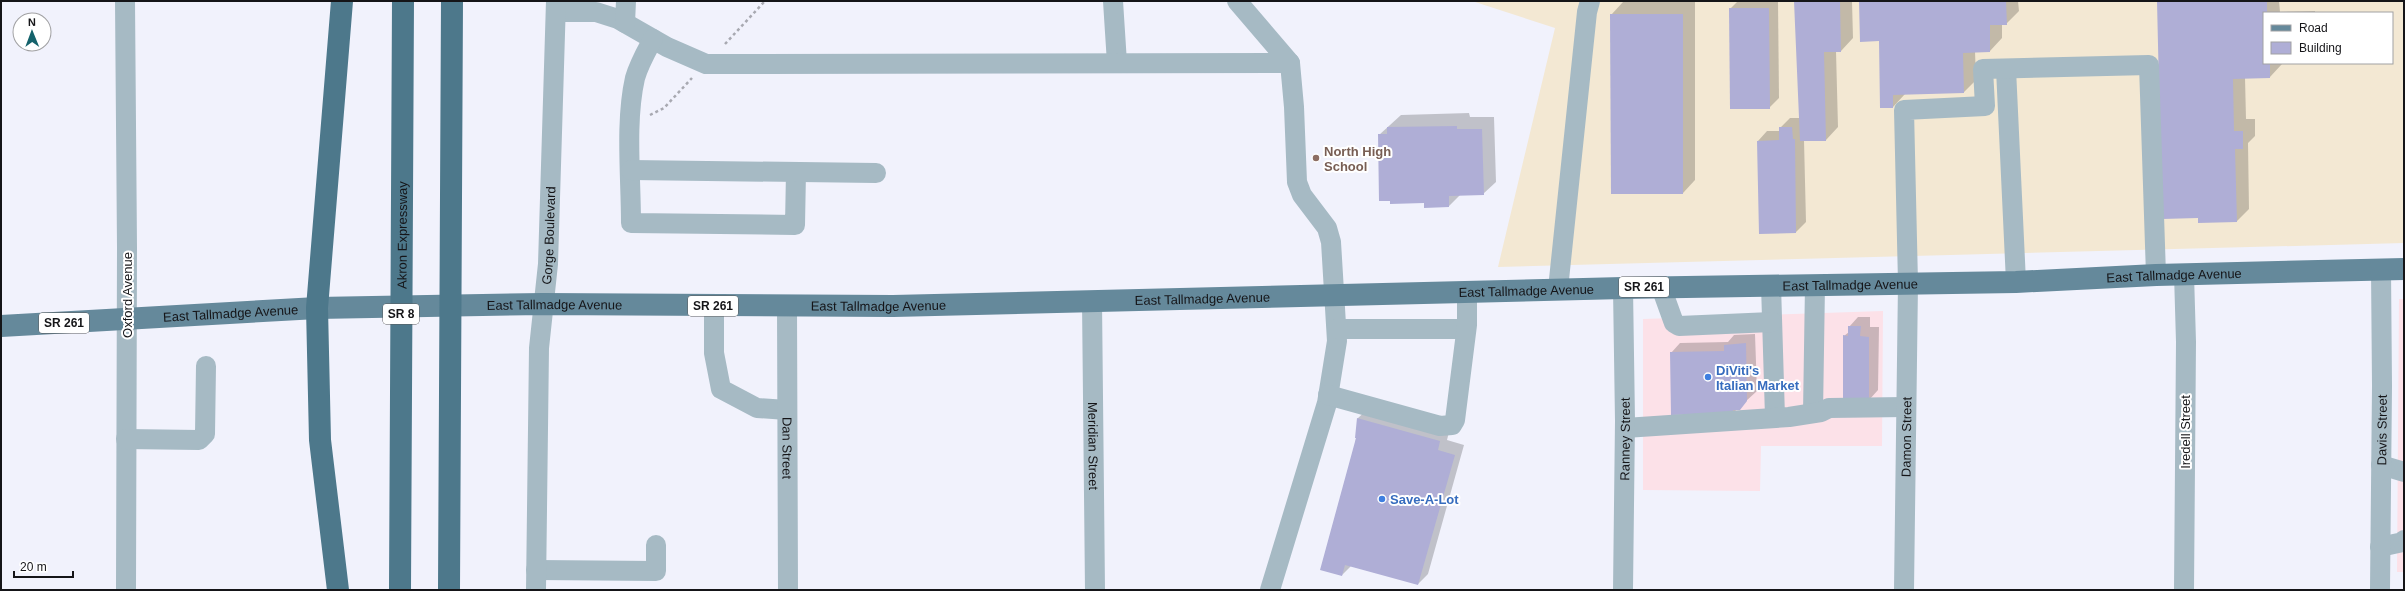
<svg xmlns="http://www.w3.org/2000/svg" width="2405" height="591" font-family="Helvetica,sans-serif">
<style>
.commercial{fill:#fce1e8}
.industrial{fill:#f3e8d3;fill-rule:evenodd}
.shadow{fill:#0003}
.building{fill:#afaed6}
.lines{fill:none;stroke-linecap:round;stroke-linejoin:round}
.path{stroke:#a8a9b1;stroke-width:2.5;stroke-dasharray:3 3;stroke-linecap:butt}
.minor{stroke:#a6bac4;stroke-width:20}
.major{stroke:#65899b;stroke-width:22}
.highway{stroke:#4d788b;stroke-width:22}
.education-dot{fill:#8d6e63;stroke:#fff;stroke-width:1.5}
.shop-dot{fill:#3f7fe0;stroke:#fff;stroke-width:1.5}
.labels{text-anchor:middle;stroke-width:4;stroke-linejoin:round;paint-order:stroke}
.shield{fill:#fff;stroke:#5b5b5d;stroke-width:1}
.shield-label{font-size:12px;font-weight:bold;fill:#151518}
.education-label{font-size:13px;font-weight:bold;fill:#785e54;stroke:#fff;text-anchor:start}
.street-label{font-size:13px;fill:#151518;stroke:#fff}
.shop-label{font-size:13px;font-weight:bold;fill:#366cbe;stroke:#fff;text-anchor:start}
</style>
<rect width="100%" height="100%" fill="#f1f2fc"/>
<g class="commercial">
<path d="M2399,299H2404V572H2397Z"/>
<path d="M1883,311L1882,446H1761L1760,491L1643,490V319Z"/>
</g>
<path class="industrial" d="M1472,1H2404V243L1498,267L1555,28ZM2264,13H2392V63H2264Z"/>
<g class="shadow">
<path d="M1738,1H1778L1779,98L1769,108L1730,9Z"/>
<path d="M1795,1H1852L1853,38L1841,51H1836L1838,127L1826,140H1804L1806,222L1796,232L1760,233L1758,141L1767,131H1780V128L1790,118H1800Z"/>
<path d="M1860,1H2018L2019,11L2006,24H2002V38L1990,51H1975L1976,80L1964,92L1905,94L1893,107L1880,40Z"/>
<path d="M2158,1H2279L2280,12L2315,11V13H2264V63L2282,64L2270,77H2245L2246,119H2255V136L2248,143L2249,209L2237,221L2199,217Z"/>
<path d="M1623,2H1695V180L1683,193L1611,15Z"/>
<path d="M1469,113L1470,117H1494L1496,182L1483,194L1460,195L1449,206L1425,202L1379,135L1401,115Z"/>
<path d="M1858,317H1870V327H1879L1878,390L1869,400L1844,336L1849,332V327Z"/>
<path d="M1755,334L1757,391L1733,413L1671,353L1680,343L1728,342L1734,335Z"/>
<path d="M1368,409L1449,432L1447,440L1464,445L1428,574L1418,584L1351,566L1342,575L1358,418Z"/>
</g>
<g class="building">
<path d="M1794,1H1840L1841,52H1824L1826,141H1800Z"/>
<path d="M1859,1H2006L2007,25H1990V52L1963,53L1964,93L1893,95V108H1880L1879,41L1860,42Z"/>
<path d="M2157,1H2267V13H2264V63H2270V78L2233,79L2234,131H2243V149H2235L2237,222L2198,223V218L2162,219Z"/>
<path d="M1729,8H1769L1770,109H1730Z"/>
<path d="M1610,14H1683V194H1611Z"/>
<path d="M1457,126V129H1482L1484,195L1449,196V207L1424,208V203L1390,204V201H1379L1378,134H1387V127Z"/>
<path d="M1779,127H1792L1793,139H1795L1796,233L1759,234L1757,141L1779,140Z"/>
<path d="M1848,326H1861L1860,336L1869,337V401H1843V335L1848,336Z"/>
<path d="M1746,343L1747,401L1740,410H1733V414L1671,415L1670,352L1724,351V345Z"/>
<path d="M1357,418L1440,441L1438,450L1455,455L1418,585L1345,565L1342,576L1320,570L1356,438H1355Z"/>
</g>
<g class="lines">
<g class="path">
<path d="M725,44L765,1"/>
<path d="M650,115L664,108L692,78"/>
</g>
<g class="minor">
<path d="M125,1L127,248L126,590"/>
<path d="M1113,1L1117,63"/>
<path d="M1237,1L1290,63"/>
<path d="M556,12H596L618,19L667,47L706,64L1290,63L1294,107L1297,182L1302,195L1327,228L1331,242L1337,341L1327,403L1270,590"/>
<path d="M625,23L626,1"/>
<path d="M653,39C646,52 639,64 635,78C625,122 631,177 631,223L795,225L796,172"/>
<path d="M2006,69L2016,282"/>
<path d="M631,170L876,173"/>
<path d="M2184,274L2186,342L2184,590"/>
<path d="M1771,285L1775,417"/>
<path d="M1661,287L1674,323L1679,326L1772,322"/>
<path d="M1558,289L1587,12L1590,1"/>
<path id="s1" d="M1092,301L1095,590"/>
<path d="M714,306V353L721,389L757,408L787,410"/>
<path id="s2" d="M787,307L788,590"/>
<path d="M1337,329H1466"/>
<path d="M1328,395L1440,426L1452,425L1455,420L1467,325V292"/>
<path d="M1813,413L1815,285"/>
<path d="M1625,428L1789,417L1821,412L1829,408L1905,407"/>
<path d="M126,439L199,440L205,434L206,366"/>
<path d="M2381,465L2404,472"/>
<path d="M2380,547L2403,542L2404,540"/>
<path d="M536,570L656,571V545"/>
<path id="s3" d="M536,590L539,348L548,264L556,1"/>
<path id="s4" d="M1623,590L1625,421L1623,288"/>
<path id="s5" d="M1904,590L1908,283L1904,110L1985,106L1983,69L2149,65L2156,275"/>
<path id="s6" d="M2380,590L2382,386L2381,269"/>
</g>
<path class="major" id="s7" d="M1,326L317,308L543,304L893,306L1623,288L2016,282L2156,275L2404,269"/>
<g class="highway">
<path d="M338,590L320,440L317,308L342,1"/>
<path id="s8" d="M400,590L403,1"/>
<path d="M449,590L452,1"/>
</g>
</g>
<circle class="education-dot" cx="1316" cy="158" r="4"/>
<g class="shop-dot">
<circle cx="1708" cy="377" r="4"/>
<circle cx="1382" cy="499" r="4"/>
</g>
<g class="labels">
<g class="shield">
<rect x="1619" y="277" width="50" height="20" rx="3"/>
<rect x="688" y="296" width="50" height="20" rx="3"/>
<rect x="383" y="304" width="36" height="20" rx="3"/>
<rect x="39" y="313" width="50" height="20" rx="3"/>
</g>
<g class="shield-label">
<text x="1644" y="291">SR 261</text>
<text x="713" y="310">SR 261</text>
<text x="401" y="318">SR 8</text>
<text x="64" y="327">SR 261</text>
</g>
<g class="education-label">
<text x="1324" y="156">North High<tspan x="1324" dy="15">School</tspan></text>
</g>
<g class="street-label">
<text dy="5" stroke="none"><textPath href="#s8" startOffset="355">Akron Expressway</textPath></text>
<text dy="5" stroke="none"><textPath href="#s3" startOffset="355">Gorge Boulevard</textPath></text>
<text dy="5" stroke="none"><textPath href="#s7" startOffset="2174">East Tallmadge Avenue</textPath></text>
<text dy="5" stroke="none"><textPath href="#s7" startOffset="1850">East Tallmadge Avenue</textPath></text>
<text dy="5" stroke="none"><textPath href="#s7" startOffset="1526">East Tallmadge Avenue</textPath></text>
<text transform="translate(127 295) rotate(-90)" y="5">Oxford Avenue</text>
<text dy="5" stroke="none"><textPath href="#s7" startOffset="1202">East Tallmadge Avenue</textPath></text>
<text dy="5" stroke="none"><textPath href="#s7" startOffset="554">East Tallmadge Avenue</textPath></text>
<text dy="5" stroke="none"><textPath href="#s7" startOffset="878">East Tallmadge Avenue</textPath></text>
<text dy="5" stroke="none"><textPath href="#s7" startOffset="230">East Tallmadge Avenue</textPath></text>
<text dy="5" stroke="none"><textPath href="#s6" startOffset="160">Davis Street</textPath></text>
<text transform="translate(2185 432) rotate(-90)" y="5">Iredell Street</text>
<text dy="5" stroke="none"><textPath href="#s5" startOffset="153">Damon Street</textPath></text>
<text dy="5" stroke="none"><textPath href="#s4" startOffset="151">Ranney Street</textPath></text>
<text dy="5" stroke="none"><textPath href="#s1" startOffset="145">Meridian Street</textPath></text>
<text dy="5" stroke="none"><textPath href="#s2" startOffset="141">Dan Street</textPath></text>
</g>
<g class="shop-label">
<text x="1716" y="375">DiViti's<tspan x="1716" dy="15">Italian Market</tspan></text>
<text x="1390" y="504">Save-A-Lot</text>
</g>
</g>
<rect width="2405" height="591" fill="none" stroke="#151518" stroke-width="4"/>
<rect x="2263" y="12" width="130" height="52" fill="#ffffff" stroke="#a1a1a3"/>
<rect x="2271" y="25" width="20" height="6" fill="#65899b" stroke="#a1a1a3"/>
<text x="2299" y="32" font-size="12" fill="#151518">Road</text>
<rect x="2271" y="42" width="20" height="12" fill="#afaed6" stroke="#a1a1a3"/>
<text x="2299" y="52" font-size="12" fill="#151518">Building</text>
<g transform="translate(32 32) rotate(359)"><circle r="19" fill="#ffffff" stroke="#a1a1a3"/>
<path d="M0-3L7 15L0 10L-7 15Z" fill="#14626b"/>
<text y="-6" font-size="11" font-weight="bold" text-anchor="middle" fill="#151518">N</text>
</g>
<path d="M14 571v6h59v-6" fill="none" stroke="#151518" stroke-width="2"/>
<text x="20" y="571" font-size="12" fill="#151518" stroke="#ffffff" stroke-width="3" paint-order="stroke">20 m</text>
</svg>
